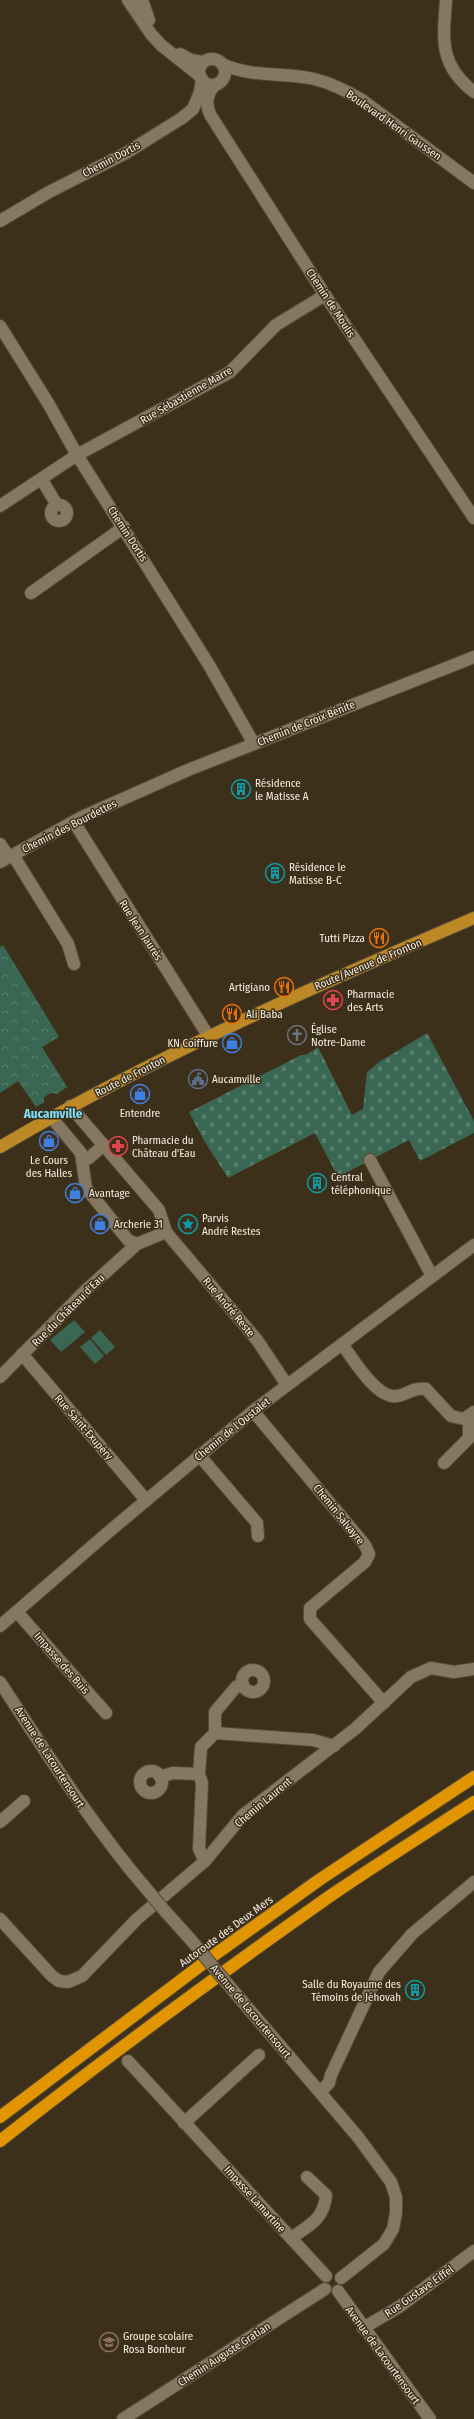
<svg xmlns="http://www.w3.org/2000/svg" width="474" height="2419" font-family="'Fira Sans Condensed',sans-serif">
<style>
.cemetery{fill:url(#cemetery-stones)}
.park{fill:url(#park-crowns)}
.pitch{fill:#3a6753}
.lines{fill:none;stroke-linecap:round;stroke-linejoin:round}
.minor-casing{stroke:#564b39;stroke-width:14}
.major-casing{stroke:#564b39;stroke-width:14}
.highway-casing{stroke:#564b39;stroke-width:14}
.minor{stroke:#867760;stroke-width:12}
.major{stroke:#bd8926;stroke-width:12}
.highway{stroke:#e19500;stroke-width:12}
.minor-bridge-casing{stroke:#564b39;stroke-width:14;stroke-linecap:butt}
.minor-bridge{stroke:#867760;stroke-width:12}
.labels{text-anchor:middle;stroke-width:3;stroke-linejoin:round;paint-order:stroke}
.street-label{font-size:11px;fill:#f5ede0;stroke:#3d301b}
.poi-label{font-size:11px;fill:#f5ede0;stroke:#3d301b;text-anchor:start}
.quarter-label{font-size:13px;font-weight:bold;fill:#7cdefa;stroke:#3d301b}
</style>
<defs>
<pattern id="cemetery-stones" width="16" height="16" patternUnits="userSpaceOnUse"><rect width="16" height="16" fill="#3a6753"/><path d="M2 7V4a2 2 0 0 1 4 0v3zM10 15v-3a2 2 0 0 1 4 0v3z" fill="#577d6b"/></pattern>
<pattern id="park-crowns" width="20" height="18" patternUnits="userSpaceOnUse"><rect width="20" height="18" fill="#3a6753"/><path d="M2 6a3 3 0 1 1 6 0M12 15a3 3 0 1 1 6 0" fill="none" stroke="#577d6b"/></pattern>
</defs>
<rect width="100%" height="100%" fill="#3d301b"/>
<path class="cemetery" d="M427,1033L474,1121V1133L420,1161L409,1140L338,1177L315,1133L228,1178L203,1139L189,1112L301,1055H306L318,1047L352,1115L363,1109L367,1072L379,1062Z"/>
<path class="park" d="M3,945L59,1037L42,1047L67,1087L57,1094L51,1093L44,1097V1102L36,1107L18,1081L0,1093V947Z"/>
<g class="pitch">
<path d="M74,1320L85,1332L61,1352L50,1340Z"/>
<path d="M100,1330L115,1347L106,1355L91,1338Z"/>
<path d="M90,1339L104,1356L95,1364L80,1347Z"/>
</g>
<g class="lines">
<defs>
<g id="minor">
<path d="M128,0L151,34L161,45L200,76"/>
<path d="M142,0L149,20"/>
<path d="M446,0C443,40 439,65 474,92"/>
<path d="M180,54L191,60L203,62"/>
<circle cx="212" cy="72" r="13"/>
<path d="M222,64C252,78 283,72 314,79C331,83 347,91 362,100L474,183"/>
<path d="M216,84C206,93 205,104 211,116L325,295L474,518"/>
<path d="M0,221L49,192L126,153L182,118L193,109L200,92L202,79"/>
<path d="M0,326L48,403L77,455L209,665L254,744"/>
<path d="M42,480L57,505"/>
<circle cx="59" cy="513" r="8"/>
<path d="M0,506L77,455L230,372L276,325L325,295"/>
<path d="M31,593L124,527"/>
<path d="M74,822L209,1037"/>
<path d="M0,844L9,857"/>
<path d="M13,855L68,944L74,964"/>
<path d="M0,862L82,817L188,770L474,657"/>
<path d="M51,1117L81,1153L86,1188L128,1240L137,1244L166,1232L159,1210L70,1106"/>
<path d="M83,1160L89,1158L104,1145"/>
<path d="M370,1160L432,1276"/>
<path d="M166,1232L257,1340L287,1385"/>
<path d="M342,1344C353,1359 377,1399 396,1396C407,1395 413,1387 426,1389L451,1416L464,1419L474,1412"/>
<path d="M22,1354L146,1500"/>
<path d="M0,1377L86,1290L137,1244"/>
<path d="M253,1411L365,1545L369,1554L365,1562L310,1608V1619L384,1703"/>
<path d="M199,1455L257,1523L258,1536"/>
<path d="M444,1463L469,1438V1416"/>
<path d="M17,1612L106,1713"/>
<path d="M0,1626L112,1529L253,1411L474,1245"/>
<circle cx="253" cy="1681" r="11"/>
<path d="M0,1682C47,1754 93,1827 149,1892"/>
<path d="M215,1733V1712L236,1687L243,1684"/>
<circle cx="151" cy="1782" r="11"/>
<path d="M160,1777L173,1773L199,1774"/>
<path d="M0,1822L24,1801"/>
<path d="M205,1861L199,1849L202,1783L199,1774L201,1747L215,1733L313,1740L334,1746"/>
<path d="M164,1910L191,1940"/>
<path d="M0,1919L52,1976L59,1981L68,1982L82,1976L137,1919L205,1861L243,1815L355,1729L411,1677L431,1668L454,1672L474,1669"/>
<path d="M236,1994L358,2137L391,2182L396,2197V2213L393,2229L384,2244L341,2278"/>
<path d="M128,2061L326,2276"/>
<path d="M320,2092L329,2083L331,2075L379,1972L412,1934L474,1882"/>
<path d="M184,2123L259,2055"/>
<path d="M291,2238C310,2225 324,2219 326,2195L307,2177"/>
<path d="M338,2291L430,2419"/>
<path d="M363,2328L399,2307L474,2251"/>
<path d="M123,2419L325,2289"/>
</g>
<path id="major" d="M0,1147C151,1058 313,987 474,918"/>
<g id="highway">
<path d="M0,2117L217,1953L319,1880L474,1777"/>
<path d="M0,2141C108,2056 218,1975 330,1896C377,1864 426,1833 474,1802"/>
</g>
</defs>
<use href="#minor" class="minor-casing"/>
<use href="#major" class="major-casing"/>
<use href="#highway" class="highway-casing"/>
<use href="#minor" class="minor"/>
<use href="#major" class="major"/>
<use href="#highway" class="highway"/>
<defs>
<g id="minor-bridge">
<path d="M149,1892L164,1910"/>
<path d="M191,1940L236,1994"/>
</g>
</defs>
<use href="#minor-bridge" class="minor-bridge-casing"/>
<use href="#minor-bridge" class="minor-bridge"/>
</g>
<defs>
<symbol id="building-ring" viewBox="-11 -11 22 22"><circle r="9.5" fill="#3d301b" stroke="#0f9aa8" stroke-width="1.5"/><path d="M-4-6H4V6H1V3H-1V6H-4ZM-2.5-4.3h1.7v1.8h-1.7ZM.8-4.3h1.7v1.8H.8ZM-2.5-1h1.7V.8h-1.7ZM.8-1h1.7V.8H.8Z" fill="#0f9aa8"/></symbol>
<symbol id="restaurant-ring" viewBox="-11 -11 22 22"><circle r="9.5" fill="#3d301b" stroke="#e8710a" stroke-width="1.5"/><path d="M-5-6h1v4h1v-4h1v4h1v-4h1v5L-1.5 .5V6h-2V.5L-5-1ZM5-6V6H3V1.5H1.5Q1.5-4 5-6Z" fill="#e8710a"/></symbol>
<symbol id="pharmacy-ring" viewBox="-11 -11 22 22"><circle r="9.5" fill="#3d301b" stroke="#e0444e" stroke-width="1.5"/><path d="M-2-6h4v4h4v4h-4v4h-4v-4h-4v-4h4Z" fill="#e0444e"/></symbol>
<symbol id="church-ring" viewBox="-11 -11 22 22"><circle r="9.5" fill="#3d301b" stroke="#6b7280" stroke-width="1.5"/><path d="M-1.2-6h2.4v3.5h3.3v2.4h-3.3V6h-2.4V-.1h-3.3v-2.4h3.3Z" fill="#6b7280"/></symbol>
<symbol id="shop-ring" viewBox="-11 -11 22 22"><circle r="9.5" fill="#3d301b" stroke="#3f7fe0" stroke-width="1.5"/><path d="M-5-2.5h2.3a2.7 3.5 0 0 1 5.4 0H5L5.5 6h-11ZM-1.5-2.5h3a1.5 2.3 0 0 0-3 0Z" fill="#3f7fe0"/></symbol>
<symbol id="civic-ring" viewBox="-11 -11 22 22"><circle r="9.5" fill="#3d301b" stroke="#5c6f8a" stroke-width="1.5"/><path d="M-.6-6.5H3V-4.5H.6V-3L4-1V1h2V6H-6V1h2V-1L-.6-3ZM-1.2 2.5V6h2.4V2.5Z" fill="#5c6f8a"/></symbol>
<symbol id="sight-ring" viewBox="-11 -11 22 22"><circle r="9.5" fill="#3d301b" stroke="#0f9aa8" stroke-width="1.5"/><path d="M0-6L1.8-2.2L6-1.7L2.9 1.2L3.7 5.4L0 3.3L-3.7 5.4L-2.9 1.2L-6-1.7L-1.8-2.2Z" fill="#0f9aa8"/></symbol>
<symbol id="school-ring" viewBox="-11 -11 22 22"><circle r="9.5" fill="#3d301b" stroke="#8d6e63" stroke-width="1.5"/><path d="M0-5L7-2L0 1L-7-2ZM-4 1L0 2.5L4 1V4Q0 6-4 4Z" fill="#8d6e63"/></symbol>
</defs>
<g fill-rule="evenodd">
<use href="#building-ring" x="230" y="778" width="22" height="22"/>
<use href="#building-ring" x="264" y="862" width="22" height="22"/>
<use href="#restaurant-ring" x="368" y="927" width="22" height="22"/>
<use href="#restaurant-ring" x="273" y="976" width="22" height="22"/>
<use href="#pharmacy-ring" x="322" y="989" width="22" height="22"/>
<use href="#restaurant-ring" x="221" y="1003" width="22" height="22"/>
<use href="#church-ring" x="286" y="1024" width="22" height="22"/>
<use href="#shop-ring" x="221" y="1032" width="22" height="22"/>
<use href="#civic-ring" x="187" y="1068" width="22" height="22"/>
<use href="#shop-ring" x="129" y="1083" width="22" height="22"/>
<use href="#shop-ring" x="38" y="1130" width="22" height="22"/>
<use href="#pharmacy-ring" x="107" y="1135" width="22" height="22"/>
<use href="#building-ring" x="306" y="1172" width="22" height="22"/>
<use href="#shop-ring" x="64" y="1182" width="22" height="22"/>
<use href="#shop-ring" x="89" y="1213" width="22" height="22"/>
<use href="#sight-ring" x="177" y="1213" width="22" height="22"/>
<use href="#building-ring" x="404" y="1979" width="22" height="22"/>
<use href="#school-ring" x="98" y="2331" width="22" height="22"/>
</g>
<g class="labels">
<g class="street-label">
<text transform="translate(394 125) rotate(35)" y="4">Boulevard Henri Gaussen</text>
<text transform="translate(111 159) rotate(-28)" y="4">Chemin Dortis</text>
<text transform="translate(331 303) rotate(57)" y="4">Chemin de Moulis</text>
<text transform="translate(186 395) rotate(-30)" y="4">Rue Sébastienne Marre</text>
<text transform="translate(128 534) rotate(57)" y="4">Chemin Dortis</text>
<text transform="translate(306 723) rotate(-22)" y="4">Chemin de Croix Bénite</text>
<text transform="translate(69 826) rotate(-27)" y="4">Chemin des Bourdettes</text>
<text transform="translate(141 930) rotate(57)" y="4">Rue Jean Jaurès</text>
<text transform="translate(368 964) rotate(-23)" y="4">Route/Avenue de Fronton</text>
<text transform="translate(130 1076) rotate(-27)" y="4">Route de Fronton</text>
<text transform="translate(229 1307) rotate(50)" y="4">Rue André Reste</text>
<text transform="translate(68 1310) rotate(-45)" y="4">Rue du Château d'Eau</text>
<text transform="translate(84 1427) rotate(49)" y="4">Rue Saint-Exupéry</text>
<text transform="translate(232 1429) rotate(-39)" y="4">Chemin de l'Oustalet</text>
<text transform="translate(339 1514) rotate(51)" y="4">Chemin Salvayre</text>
<text transform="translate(62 1663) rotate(49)" y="4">Impasse des Buis</text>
<text transform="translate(50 1757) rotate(57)" y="4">Avenue de Lacourtensourt</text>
<text transform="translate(263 1802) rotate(-40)" y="4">Chemin Laurent</text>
<text transform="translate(226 1931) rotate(-36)" y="4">Autoroute des Deux Mers</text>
<text transform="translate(251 2011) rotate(50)" y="4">Avenue de Lacourtensourt</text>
<text transform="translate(255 2199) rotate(48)" y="4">Impasse Lamartine</text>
<text transform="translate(419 2291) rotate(-35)" y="4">Rue Gustave Eiffel</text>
<text transform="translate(224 2354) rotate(-33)" y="4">Chemin Auguste Gratian</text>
<text transform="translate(383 2355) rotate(54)" y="4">Avenue de Lacourtensourt</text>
</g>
<g class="poi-label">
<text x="255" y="787">Résidence<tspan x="255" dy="13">le Matisse A</tspan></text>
<text x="289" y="871">Résidence le<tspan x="289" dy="13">Matisse B-C</tspan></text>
<text x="365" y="942" text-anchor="end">Tutti Pizza</text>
<text x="270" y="991" text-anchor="end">Artigiano</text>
<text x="347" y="998">Pharmacie<tspan x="347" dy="13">des Arts</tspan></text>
<text x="246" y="1018">Ali Baba</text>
<text x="311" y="1033">Église<tspan x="311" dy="13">Notre-Dame</tspan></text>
<text x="218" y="1047" text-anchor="end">KN Coiffure</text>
<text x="212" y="1083">Aucamville</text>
<text x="140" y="1117" text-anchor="middle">Entendre</text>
<text x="132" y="1144">Pharmacie du<tspan x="132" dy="13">Château d'Eau</tspan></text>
<text x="49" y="1164" text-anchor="middle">Le Cours<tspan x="49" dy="13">des Halles</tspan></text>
<text x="331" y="1181">Central<tspan x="331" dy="13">téléphonique</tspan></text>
<text x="89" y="1197">Avantage</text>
<text x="202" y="1222">Parvis<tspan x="202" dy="13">André Restes</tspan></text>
<text x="114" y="1228">Archerie 31</text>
<text x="401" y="1988" text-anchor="end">Salle du Royaume des<tspan x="401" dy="13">Témoins de Jéhovah</tspan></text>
<text x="123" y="2340">Groupe scolaire<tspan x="123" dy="13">Rosa Bonheur</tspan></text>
</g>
<g class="quarter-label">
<text x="53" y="1118">Aucamville</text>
</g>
</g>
</svg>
